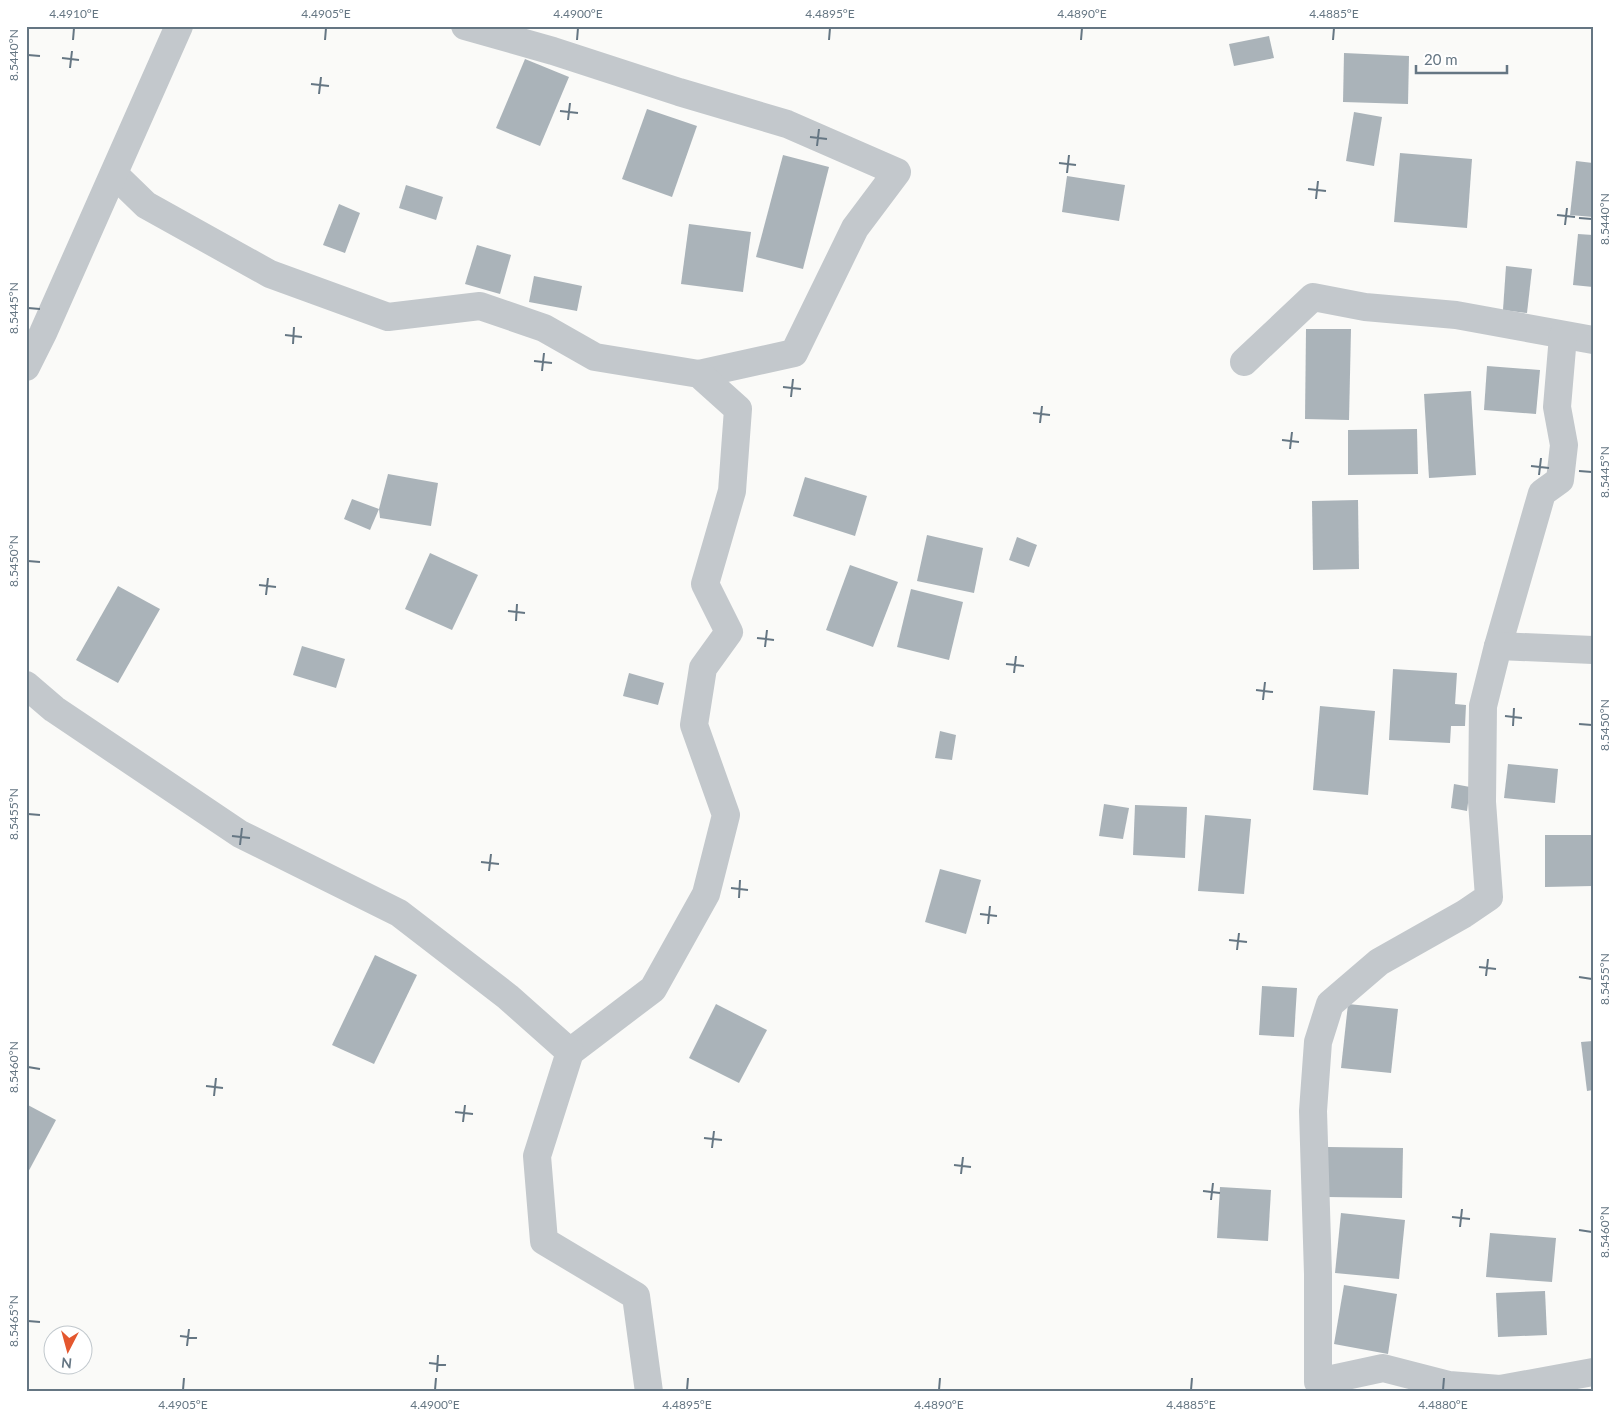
<svg xmlns="http://www.w3.org/2000/svg" width="1619" height="1418" font-family="Lato,sans-serif">
<style>
.building{fill:#aab3b9}
.lines{fill:none;stroke-linecap:round;stroke-linejoin:round}
.minor{stroke:#c3c8cc;stroke-width:28}
.ticks{fill:none;stroke:#657683;stroke-width:2}
.neatline{fill:none;stroke:#657683;stroke-width:2}
.ticks-label{font-size:12px;text-anchor:middle;fill:#657683}
</style>
<rect width="100%" height="100%" fill="#fafaf8"/>
<g class="building">
<path d="M1269,36L1274,58L1234,66L1229,44Z"/>
<path d="M1344,53L1409,56L1408,104L1343,102Z"/>
<path d="M525,59L569,77L540,146L496,128Z"/>
<path d="M647,109L697,126L672,197L622,179Z"/>
<path d="M1354,112L1382,117L1374,166L1346,161Z"/>
<path d="M1400,153L1472,159L1467,228L1394,222Z"/>
<path d="M783,155L829,167L803,269L756,257Z"/>
<path d="M1576,161L1593,163V217L1570,215Z"/>
<path d="M1067,176L1125,185L1119,221L1062,212Z"/>
<path d="M406,185L443,197L436,220L399,208Z"/>
<path d="M339,204L360,213L345,253L323,245Z"/>
<path d="M689,224L751,232L743,292L681,284Z"/>
<path d="M1578,234L1593,235V287L1573,285Z"/>
<path d="M477,245L511,255L500,294L465,284Z"/>
<path d="M1506,266L1532,269L1527,313L1503,310Z"/>
<path d="M534,276L582,286L577,311L529,302Z"/>
<path d="M1306,329H1351L1349,420L1305,419Z"/>
<path d="M1487,366L1540,370L1536,414L1484,410Z"/>
<path d="M1471,391L1476,475L1429,478L1424,394Z"/>
<path d="M1417,429L1418,474L1348,475V430Z"/>
<path d="M388,474L438,483L431,526L380,518L379,509Z"/>
<path d="M805,477L867,496L855,536L793,516Z"/>
<path d="M352,499L379,509L370,530L344,519Z"/>
<path d="M1358,500L1359,569L1313,570L1312,501Z"/>
<path d="M927,535L983,548L974,593L917,581Z"/>
<path d="M1017,537L1037,545L1029,567L1009,560Z"/>
<path d="M430,553L478,575L452,630L405,609Z"/>
<path d="M850,565L898,582L873,647L826,630Z"/>
<path d="M118,586L160,609L118,683L76,660Z"/>
<path d="M911,589L963,602L949,660L897,647Z"/>
<path d="M302,646L345,659L336,688L293,675Z"/>
<path d="M1393,669L1457,673L1455,704L1466,705L1465,726H1451L1450,743L1389,740Z"/>
<path d="M629,673L664,683L658,705L623,696Z"/>
<path d="M1320,706L1375,711L1368,795L1313,790Z"/>
<path d="M940,731L956,735L952,760L935,758Z"/>
<path d="M1508,764L1558,769L1555,803L1504,798Z"/>
<path d="M1454,784L1470,787L1467,811L1451,808Z"/>
<path d="M1104,804L1129,808L1123,839L1099,836Z"/>
<path d="M1135,805L1187,807L1185,858L1133,855Z"/>
<path d="M1205,815L1251,819L1244,894L1198,891Z"/>
<path d="M1545,835H1593V886L1545,887Z"/>
<path d="M940,869L981,880L966,934L925,922Z"/>
<path d="M375,955L417,975L374,1064L332,1045Z"/>
<path d="M1262,986L1297,988L1294,1037L1259,1035Z"/>
<path d="M716,1004L767,1030L739,1083L689,1058Z"/>
<path d="M1348,1004L1398,1009L1391,1073L1341,1068Z"/>
<path d="M1593,1041V1090L1587,1091L1581,1042Z"/>
<path d="M26,1104L56,1120L26,1176Z"/>
<path d="M1328,1147L1403,1148L1402,1198L1327,1197Z"/>
<path d="M1220,1187L1271,1190L1268,1241L1217,1238Z"/>
<path d="M1341,1213L1405,1220L1399,1279L1335,1273Z"/>
<path d="M1490,1233L1556,1238L1552,1282L1486,1277Z"/>
<path d="M1344,1285L1397,1294L1388,1354L1334,1344Z"/>
<path d="M1545,1291L1547,1335L1498,1337L1496,1293Z"/>
</g>
<g class="lines">
<g class="minor">
<path d="M465,26L553,51L679,92L787,124L897,172L855,228L794,353L699,374"/>
<path d="M114,174L146,205L270,274L388,317L480,306L544,328L595,357L699,374L738,409L732,491L705,584L729,632L703,668L694,725L726,815L706,894L653,989L570,1052"/>
<path d="M1244,362L1313,297L1365,307L1456,315L1593,340"/>
<path d="M26,367L43,333L179,26"/>
<path d="M1498,646L1542,493L1560,480L1564,445L1557,407L1563,336"/>
<path d="M1593,650L1498,646L1483,706L1482,802L1489,897L1464,914L1379,962L1330,1004L1318,1042L1313,1111L1318,1274V1382L1383,1368L1449,1385L1500,1389L1593,1372"/>
<path d="M26,685L54,709L240,834L399,913L508,997L570,1052L537,1156L544,1241L636,1296L649,1392"/>
</g>
</g>
<path class="ticks" d="M73,40L74,28M325,40L326,28M577,40L578,28M829,40L830,28M1081,40L1082,28M1333,40L1334,28M28,55L40,56M62,58L79,60M70,68L72,51M311,84L329,86M319,94L321,77M560,111L578,113M568,120L570,103M810,137L827,139M817,146L819,129M1059,163L1076,165M1067,173L1069,155M1308,189L1326,191M1316,199L1318,181M1557,215L1575,217M1579,218L1592,219M1565,225L1567,208M28,308L40,309M285,335L302,337M293,344L294,327M534,361L552,363M542,371L544,353M783,387L801,389M791,397L793,379M1033,413L1050,415M1040,423L1042,406M1282,440L1299,442M1290,449L1292,432M1531,466L1549,468M1579,471L1592,472M1539,475L1541,458M28,561L40,562M259,585L276,587M266,595L268,578M508,611L525,613M516,621L517,604M757,638L774,640M765,647L767,630M1006,664L1024,666M1014,673L1016,656M1256,690L1273,692M1263,700L1265,682M1505,716L1522,718M1579,724L1592,725M1513,726L1514,708M28,814L40,815M232,836L250,838M240,845L242,828M481,862L499,864M489,871L491,854M731,888L748,890M739,898L740,880M980,914L997,916M988,924L990,906M1229,940L1247,942M1237,950L1239,933M1479,967L1496,969M1486,976L1488,959M1579,977L1592,979M28,1067L40,1069M206,1086L223,1088M214,1096L216,1078M455,1112L473,1114M463,1122L465,1105M704,1138L722,1140M712,1148L714,1131M954,1165L971,1167M961,1174L963,1157M1203,1191L1220,1193M1211,1200L1213,1183M1452,1217L1470,1219M1460,1227L1462,1209M1579,1230L1592,1232M28,1321L40,1322M180,1336L197,1338M187,1346L189,1329M429,1363L446,1365M437,1372L438,1355M183,1390L184,1378M435,1390L436,1378M687,1390L688,1378M939,1390L940,1378M1191,1390L1192,1378M1443,1390L1444,1378"/>
<rect width="1619" height="1418" fill="none" stroke="#ffffff" stroke-width="55"/>
<g transform="translate(68 1350) rotate(186)"><circle r="24" fill="#ffffff" stroke="#c1c8cd"/>
<path d="M0-4L9 19L0 12L-9 19Z" fill="#e4572e"/>
<text y="-8" font-size="14" font-weight="bold" text-anchor="middle" fill="#657683">N</text>
</g>
<path d="M1416 65v8h91v-8" fill="none" stroke="#657683" stroke-width="2.5"/>
<text x="1424" y="65" font-size="15" fill="#657683" stroke="#ffffff" stroke-width="4" paint-order="stroke">20 m</text>
<rect x="28" y="28" width="1564" height="1362" class="neatline"/>
<g class="ticks-label">
<text x="74" y="18">4.4910°E</text>
<text x="326" y="18">4.4905°E</text>
<text x="578" y="18">4.4900°E</text>
<text x="830" y="18">4.4895°E</text>
<text x="1082" y="18">4.4890°E</text>
<text x="1334" y="18">4.4885°E</text>
<text transform="translate(14 55) rotate(-90)" y="4">8.5440°N</text>
<text transform="translate(1605 219) rotate(-90)" y="4">8.5440°N</text>
<text transform="translate(14 308) rotate(-90)" y="4">8.5445°N</text>
<text transform="translate(1605 472) rotate(-90)" y="4">8.5445°N</text>
<text transform="translate(14 561) rotate(-90)" y="4">8.5450°N</text>
<text transform="translate(1605 725) rotate(-90)" y="4">8.5450°N</text>
<text transform="translate(14 814) rotate(-90)" y="4">8.5455°N</text>
<text transform="translate(1605 979) rotate(-90)" y="4">8.5455°N</text>
<text transform="translate(14 1067) rotate(-90)" y="4">8.5460°N</text>
<text transform="translate(1605 1232) rotate(-90)" y="4">8.5460°N</text>
<text transform="translate(14 1321) rotate(-90)" y="4">8.5465°N</text>
<text x="183" y="1409">4.4905°E</text>
<text x="435" y="1409">4.4900°E</text>
<text x="687" y="1409">4.4895°E</text>
<text x="939" y="1409">4.4890°E</text>
<text x="1191" y="1409">4.4885°E</text>
<text x="1443" y="1409">4.4880°E</text>
</g>
</svg>
